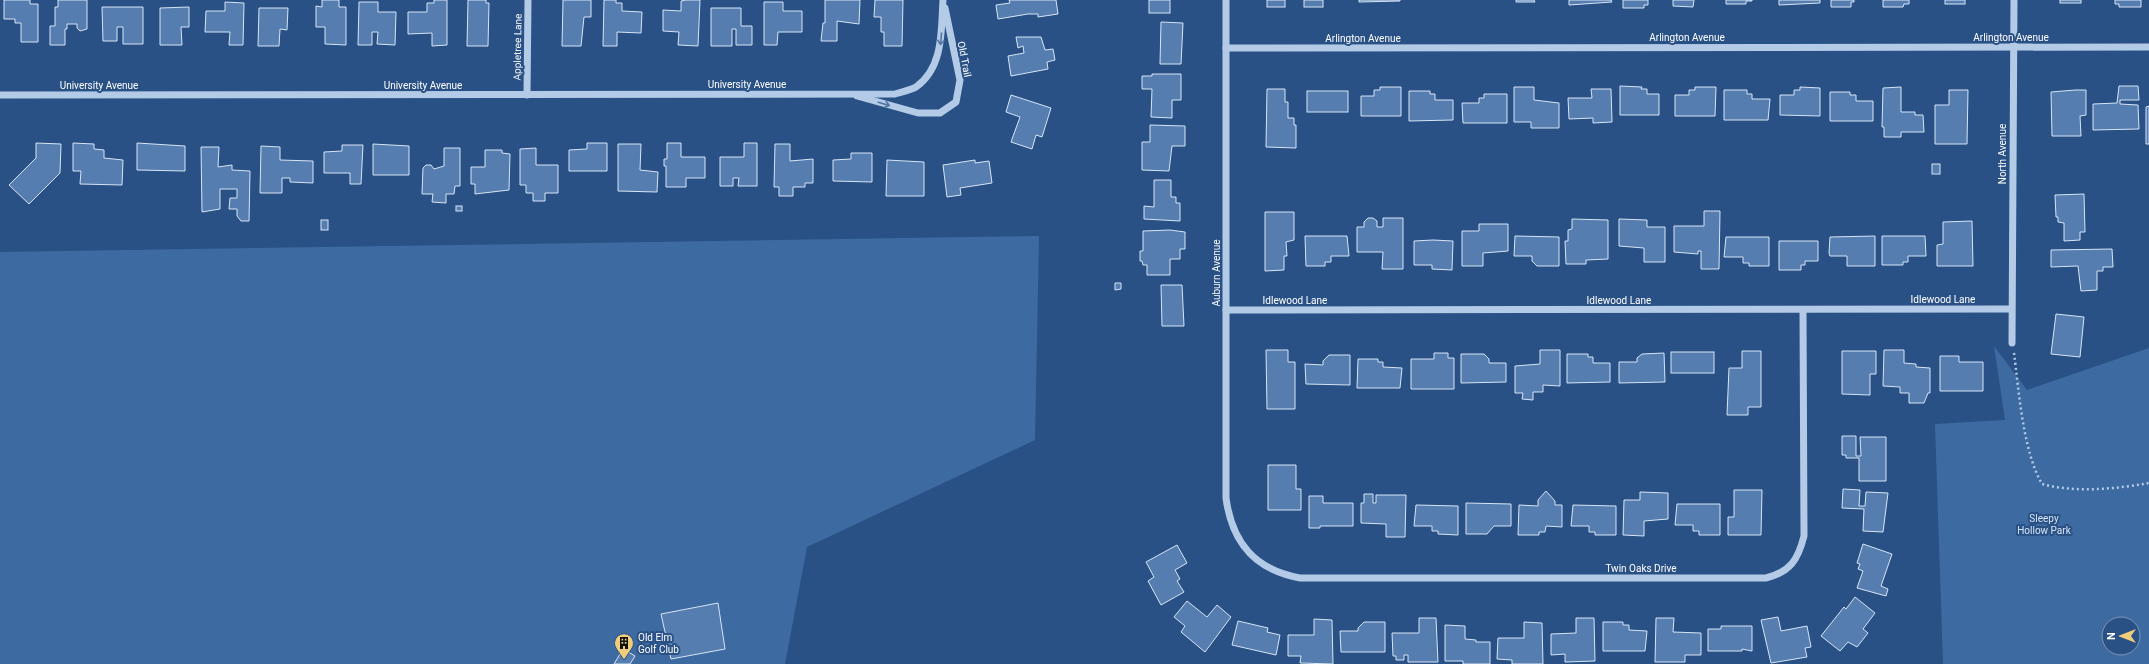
<svg xmlns="http://www.w3.org/2000/svg" width="2149" height="664" font-family="Roboto,sans-serif">
<style>
.green{fill:#3d6ba1;fill-rule:evenodd}
.building{fill:#557daf;stroke:#d7e5f6}
.lines{fill:none;stroke-linecap:round;stroke-linejoin:round}
.path{stroke:#b4cbe7;stroke-width:2.5;stroke-dasharray:2 3;stroke-linecap:butt}
.minor{stroke:#b4cbe7;stroke-width:7}
.oneway{stroke:#5376a2}
.labels{text-anchor:middle;stroke-width:4;stroke-linejoin:round;paint-order:stroke}
.street-label{font-size:10px;fill:#fff;stroke:#295185}
.park-label{font-size:10px;fill:#d7e5f6;stroke:#295185}
.poi-label{font-size:10px;fill:#fff;stroke:#295185;text-anchor:start}
</style>
<rect width="100%" height="100%" fill="#295185"/>
<g class="green">
<path d="M1039,236L1035,440L807,547L785,664H0V252Z"/>
<path d="M1994,346L2027,390L2149,348V664H1943L1935,424L2005,420ZM2109,624H2133V648H2109Z"/>
</g>
<g class="building">
<path d="M4,0H30V4H38V42H21V23H15V19H4Z"/>
<path d="M58,0H87V29L80,31L77,28V24H67V29H65V45H50V26H55V7H58Z"/>
<path d="M322,0H339V7H346V45L325,44V27H316V6L322,7Z"/>
<path d="M434,0H447V45L432,46V33L408,34V12H427V3H434Z"/>
<path d="M468,0H486V3H489L488,46H467Z"/>
<path d="M563,0H591V17H584L581,46H562Z"/>
<path d="M604,0H616V3H622V11L642,12L641,33L617,32V46H603Z"/>
<path d="M686,0H700L698,46L678,45L679,32L663,31V10L681,11V1Z"/>
<path d="M825,0H860L859,24L837,21V41H821L823,23H825Z"/>
<path d="M875,0H903L902,46H884V32H881V17H874Z"/>
<path d="M1009,0H1056L1058,14L1038,17V14H1028L998,19L996,5L1010,3Z"/>
<rect x="1149" y="0" width="21" height="13"/>
<rect x="1267" y="0" width="18" height="7"/>
<rect x="1304" y="0" width="19" height="7"/>
<path d="M1359,0H1400V1L1359,2Z"/>
<path d="M1516,0H1534L1535,2H1516Z"/>
<path d="M1569,0H1611L1612,2L1569,5Z"/>
<path d="M1623,0H1648V5H1644V8H1623Z"/>
<path d="M1673,0H1694L1693,7L1673,6Z"/>
<path d="M1726,0H1752V1H1746V4H1726Z"/>
<path d="M1779,0H1820V3L1779,5Z"/>
<path d="M1831,0H1854V2H1851V7H1831Z"/>
<path d="M1883,0H1909V4H1904L1903,7H1883Z"/>
<rect x="1945" y="0" width="20" height="4"/>
<rect x="2060" y="0" width="21" height="3"/>
<path d="M2115,0H2141V7H2119V4H2115Z"/>
<path d="M225,2L244,3L243,45H229L230,32H205L206,11H225Z"/>
<path d="M359,2H378V12H396L395,45L377,44L378,32H372V45H358Z"/>
<path d="M764,2H783V11H802V32H778L777,45H764Z"/>
<path d="M102,7H143V44H123V27H117V41H103Z"/>
<path d="M189,7V27H181L182,45H160V8Z"/>
<path d="M259,8H288L287,30L280,29L279,46H258Z"/>
<path d="M711,8H741V26H752V45H736V29H732V46H711Z"/>
<path d="M1161,22L1183,23L1181,64H1160Z"/>
<path d="M1016,37H1041L1045,50L1053,49L1055,60L1047,62L1048,69L1011,76L1008,56L1024,53L1023,46L1018,48Z"/>
<path d="M1152,74H1181V100H1172V118L1151,117L1152,89H1142V76H1152Z"/>
<path d="M1620,86L1642,87L1641,89H1647V94H1659V115H1620Z"/>
<path d="M2119,86H2138L2139,100H2120V104L2138,105L2139,129L2093,130V104L2117,103Z"/>
<path d="M1380,87H1401V116H1361V96H1374V90H1380Z"/>
<path d="M1514,87H1534V100L1559,103V128H1531V122H1514Z"/>
<path d="M1695,87H1716L1715,116H1675V95H1689V90H1695Z"/>
<path d="M1800,87L1820,88V116L1780,115V95H1794V90H1800Z"/>
<path d="M1901,87V112H1915V115H1923L1924,132H1901V137H1884V127H1882L1883,88Z"/>
<path d="M1267,89H1285V102H1288V118H1294V125H1296V148L1266,147Z"/>
<path d="M1591,89H1611L1612,122L1593,123V118L1569,119L1568,98H1592Z"/>
<path d="M1724,90H1747V94H1752V99H1770L1768,120H1724Z"/>
<path d="M1949,90H1968L1967,144H1935V105H1949Z"/>
<path d="M2075,90H2086V115L2080,116L2081,136H2052L2051,92Z"/>
<rect x="1307" y="91" width="41" height="21"/>
<path d="M1409,91H1430V94H1435V100H1453V120L1409,121Z"/>
<path d="M1830,92H1850V95H1856V101H1873V121H1830Z"/>
<path d="M1484,94H1507V123H1463L1462,103H1479V98H1484Z"/>
<path d="M1011,95L1051,108L1042,137L1036,135L1032,149L1011,142L1020,117L1006,112Z"/>
<path d="M2149,106V144H2146V107Z"/>
<path d="M1150,125L1185,126V146H1172L1169,171L1142,170V142H1150Z"/>
<path d="M36,143L61,144L60,173L29,204L9,185L36,158Z"/>
<path d="M73,143L94,144V149L104,150V158L123,160L122,185L80,184L81,171H73Z"/>
<path d="M137,143L185,146V171L137,170Z"/>
<path d="M587,143H607V171H569V150L587,149Z"/>
<path d="M667,143H681V157H705V178H686V187H666V166H664V159H667Z"/>
<path d="M744,143H757V186H738L739,178H733V186H720V157H744Z"/>
<path d="M373,144L409,146V175H373Z"/>
<path d="M618,144H641L640,170L658,172L657,192L618,191Z"/>
<path d="M775,144H790V161L813,159V183H805V187H793V196H779V187H774Z"/>
<path d="M342,145H363L361,184H350V173H324V152L342,151Z"/>
<path d="M261,146L280,147V160L313,161V183L290,182V178H282V193H260Z"/>
<path d="M201,147H219L218,167L232,165V170L250,171L249,221H241L237,216V209H229L230,198H237V189H220V209L202,212Z"/>
<path d="M444,148H460V186H455L454,194H446V203L432,202L433,194H422L423,168L426,165H431L434,169L444,166Z"/>
<path d="M536,148V165H558V193H545V201H533V193H526V185H520V149Z"/>
<path d="M485,150H502V153L510,154L509,190L475,194V184H471V167H485Z"/>
<path d="M851,153H872V182L833,181V160L851,159Z"/>
<path d="M887,160L924,162V196H886Z"/>
<path d="M975,160V163L989,161L992,183L960,188L961,195L947,197L943,165Z"/>
<rect x="1932" y="164" width="8" height="10"/>
<path d="M1154,180H1171V197H1176V203H1180V221L1144,219V206L1154,207Z"/>
<path d="M2084,194L2085,232H2080V240L2064,241V223L2058,222V217H2056L2055,195Z"/>
<rect x="456" y="206" width="6" height="5"/>
<path d="M1704,211H1720L1719,269H1701V251H1698V254L1674,252V226H1704Z"/>
<path d="M1265,212H1294V240L1286,242L1287,256H1284V270L1265,271Z"/>
<path d="M1368,218H1373L1377,221V227H1383V218H1403V269H1382L1383,252H1357V227H1364V222Z"/>
<path d="M1572,219L1608,220V259L1586,260V264H1566L1565,241H1568V230L1572,229Z"/>
<path d="M1619,219L1647,220V227H1665V262H1644V248L1619,246Z"/>
<rect x="321" y="220" width="7" height="10"/>
<path d="M1972,221L1973,266H1937V245L1943,244V222Z"/>
<path d="M1479,224H1508V251L1483,253V266H1462V231H1479Z"/>
<path d="M1170,230L1185,232V249H1180V259H1170V275H1147V265H1143L1142,261H1140V251H1143V231Z"/>
<path d="M1305,236H1347L1349,256H1331V262H1325V266H1306Z"/>
<path d="M1515,236L1559,237V266H1537L1532,261V256H1514Z"/>
<path d="M1875,236V266H1847V256H1830L1829,253L1830,237Z"/>
<path d="M1882,236H1925L1926,256H1908V262H1903V265H1882Z"/>
<path d="M1726,237H1769V266H1749V263H1743V257H1724Z"/>
<path d="M1433,240L1453,241L1452,270L1432,269V265H1414V241Z"/>
<path d="M1779,241H1818V261H1805V265H1801V270H1779Z"/>
<path d="M2112,249L2113,267H2103V271H2097V290L2081,291L2078,266L2051,267V250Z"/>
<path d="M1115,283H1121V289L1115,290Z"/>
<path d="M1161,285H1182L1184,326H1162Z"/>
<path d="M2056,314L2084,317L2080,357L2051,354Z"/>
<path d="M1266,350H1288V362H1295V409H1267Z"/>
<path d="M1540,350H1560V386L1543,385V392H1533V400L1522,399L1523,393H1515V366L1540,364Z"/>
<path d="M1884,350H1904V363L1916,364V367L1930,368V393H1928L1924,403H1909V393H1900V387L1883,386Z"/>
<path d="M1742,351H1761V407H1748V415H1727L1729,368H1742Z"/>
<path d="M1842,351H1876V374H1870V395L1842,394Z"/>
<rect x="1671" y="352" width="43" height="21"/>
<path d="M1434,353H1448V358H1454V389H1411V359H1434Z"/>
<path d="M1664,353L1665,382L1619,383V362H1637V358L1642,354Z"/>
<path d="M1461,354H1484L1489,359V363H1506V382L1461,383Z"/>
<path d="M1567,354H1588V357H1593V363H1610V382L1567,383Z"/>
<path d="M1329,355H1350V385L1306,384L1305,364L1323,365V361Z"/>
<path d="M1940,356H1959V362H1983V391H1940Z"/>
<path d="M1358,359H1378V362H1383V367L1402,368L1400,388H1357Z"/>
<path d="M1842,436H1856V456H1861L1860,437H1886V481H1859V458H1846V455H1842Z"/>
<path d="M1268,465H1296V489H1301V510H1268Z"/>
<path d="M1843,489L1860,490L1859,506H1865L1866,492L1888,493L1883,532L1863,531L1864,509L1842,508Z"/>
<path d="M1734,490H1762L1761,535H1728V517H1734Z"/>
<path d="M1546,491L1555,501V505H1562V527L1546,526L1545,532H1539V535H1518L1519,505L1538,506V500Z"/>
<path d="M1640,492L1668,493V519L1644,521V536L1623,535L1624,500H1640Z"/>
<path d="M1364,494H1373V503H1376V495H1406L1405,537H1386V524L1361,523V503H1364Z"/>
<path d="M1309,496H1323V503H1353V526H1320V528H1309Z"/>
<path d="M1466,503L1511,504V526H1494L1487,534H1466Z"/>
<path d="M1677,504H1720V535H1699V531H1693V525H1675Z"/>
<path d="M1416,505L1458,506V535L1438,534V531H1432V526H1414Z"/>
<path d="M1573,505L1616,506V535H1595V532H1589V526H1571Z"/>
<path d="M1863,544L1892,554L1881,586L1888,589L1886,596L1857,588L1863,571L1858,569L1860,564L1857,563Z"/>
<path d="M1177,545L1187,563L1175,570L1180,579L1177,581L1184,592L1161,605L1148,581L1154,577L1146,562Z"/>
<path d="M1855,597L1875,613L1863,629L1868,633L1857,647L1848,642L1840,651L1821,636L1844,607L1846,609Z"/>
<path d="M1187,601L1207,617L1217,605L1231,617L1205,652L1181,632L1185,626L1174,617Z"/>
<path d="M718,603L725,649L671,659L661,614Z"/>
<path d="M1778,617L1781,631L1807,626L1811,647L1805,648L1807,657L1771,663L1761,620Z"/>
<path d="M1419,618H1436L1438,662H1408V655H1404V660H1396V656H1393L1392,633H1419Z"/>
<path d="M1576,618H1594L1595,661L1565,662V654L1551,655V634L1576,633Z"/>
<path d="M1656,618H1674L1673,632L1701,633V655H1685V662H1655Z"/>
<path d="M1314,619L1332,620L1333,664L1300,663L1301,656H1288V635H1314Z"/>
<path d="M1238,621L1268,628L1267,632L1280,635L1276,655L1232,645Z"/>
<path d="M1364,622H1385V652H1341L1340,631H1358V628Z"/>
<path d="M1524,622L1542,623L1543,664H1512V660L1497,659L1498,638H1524Z"/>
<path d="M1603,622H1623V625H1629V630L1647,631L1645,651H1603Z"/>
<path d="M1445,625L1465,626V639L1476,640V642H1490V664H1463V661H1445Z"/>
<path d="M1721,626H1752V651L1742,649V651H1708V629H1721Z"/>
<path d="M623,649L635,656L630,664H614Z"/>
</g>
<g class="lines">
<path class="path" d="M2014,353C2019,392 2023,451 2042,484C2075,493 2116,489 2149,483"/>
<g class="minor">
<path d="M1226,0V498C1232,543 1255,570 1300,578H1766C1790,572 1798,560 1804,536L1803,310"/>
<path d="M1226,48L2149,47"/>
<path d="M0,95L895,94C901,92 911,90 916,87C944,67 941,30 943,0"/>
<path d="M527,95L528,0"/>
<path d="M857,96L918,113H940L956,102L960,80L945,8"/>
<path d="M1226,310L2011,309"/>
<path d="M2012,343L2014,0"/>
</g>
</g>
<defs><path id="oneway-shaft" d="M-6 0H5M1.5-3L5.5 0L1.5 3" fill="none" stroke-width="1.6" stroke-linecap="round" stroke-linejoin="round"/></defs>
<g class="oneway">
<use href="#oneway-shaft" transform="translate(941 39) rotate(95)"/>
<use href="#oneway-shaft" transform="translate(884 104) rotate(16)"/>
</g>
<defs>
<symbol id="building-pin" viewBox="-11 -11 22 30"><path d="M0 17L-7.5 6A9.5 9.5 0 1 1 7.5 6Z" fill="#efcd7a" stroke="#295185"/><path d="M-4-6H4V6H1V3H-1V6H-4ZM-2.5-4.3h1.7v1.8h-1.7ZM.8-4.3h1.7v1.8H.8ZM-2.5-1h1.7V.8h-1.7ZM.8-1h1.7V.8H.8Z" fill="#111"/></symbol>
</defs>
<g fill-rule="evenodd">
<use href="#building-pin" x="613" y="632" width="22" height="30"/>
</g>
<g class="labels">
<g class="street-label">
<text x="1687" y="41">Arlington Avenue</text>
<text x="2011" y="41">Arlington Avenue</text>
<text x="1363" y="42">Arlington Avenue</text>
<text transform="translate(517 47) rotate(-89)" y="4">Appletree Lane</text>
<text transform="translate(965 59) rotate(79)" y="4">Old Trail</text>
<text x="747" y="88">University Avenue</text>
<text x="99" y="89">University Avenue</text>
<text x="423" y="89">University Avenue</text>
<text transform="translate(2002 154) rotate(-90)" y="4">North Avenue</text>
<text transform="translate(1216 273) rotate(-90)" y="4">Auburn Avenue</text>
<text x="1943" y="303">Idlewood Lane</text>
<text x="1295" y="304">Idlewood Lane</text>
<text x="1619" y="304">Idlewood Lane</text>
<text x="1641" y="572">Twin Oaks Drive</text>
</g>
<g class="park-label">
<text x="2044" y="522">Sleepy<tspan x="2044" dy="12">Hollow Park</tspan></text>
</g>
<g class="poi-label">
<text x="638" y="641">Old Elm<tspan x="638" dy="12">Golf Club</tspan></text>
</g>
</g>
<g transform="translate(2121 636) rotate(270)"><circle r="19" fill="#295185" stroke="#7f97b6"/>
<path d="M0-3L7 15L0 10L-7 15Z" fill="#efcd7a"/>
<text y="-6" font-size="11" font-weight="bold" text-anchor="middle" fill="#ffffff">N</text>
</g>
</svg>
